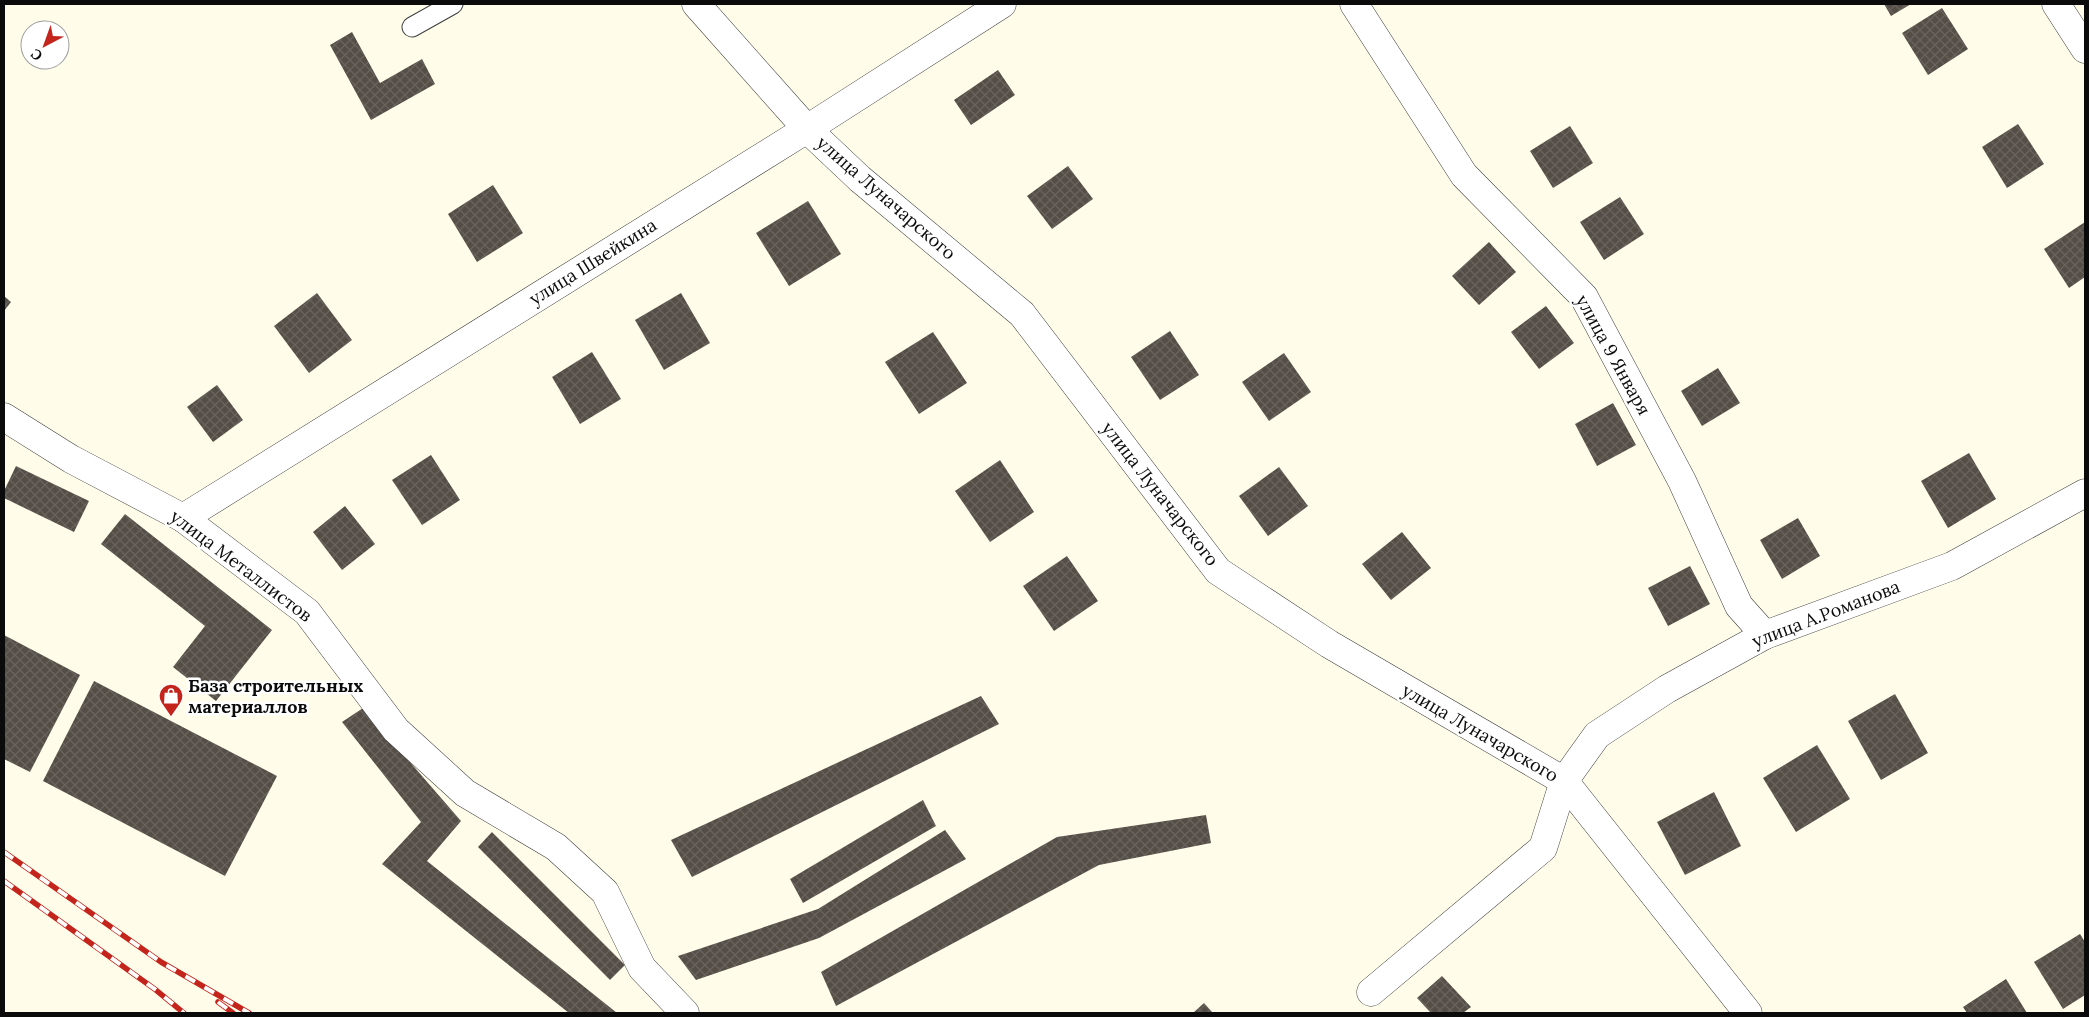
<svg xmlns="http://www.w3.org/2000/svg" width="2089" height="1017" font-family="Lora,serif">
<style>
.building{fill:url(#building-cross-hatch)}
.lines{fill:none;stroke-linecap:round;stroke-linejoin:round}
.service-casing{stroke:#3e3e3e;stroke-width:21}
.minor-casing{stroke:#3e3e3e;stroke-width:29}
.service{stroke:#fff;stroke-width:19}
.minor{stroke:#fff;stroke-width:28}
.rail-casing{stroke:#c3251c;stroke-width:5.5}
.rail{stroke:#fff;stroke-width:4;stroke-dasharray:11;stroke-linecap:butt}
.labels{text-anchor:middle;stroke-width:5;stroke-linejoin:round;paint-order:stroke}
.street-label{font-size:18px;fill:#0b0b0b;stroke:#fff}
.poi-label{font-size:18px;font-weight:bold;fill:#0b0b0b;stroke:#fff;text-anchor:start}
</style>
<defs>
<pattern id="building-cross-hatch" width="8" height="8" patternUnits="userSpaceOnUse" patternTransform="scale(1.25)"><rect width="8" height="8" fill="#554e47"/><path d="M0 0l8 8M0 8l8-8" fill="none" stroke="#68635d"/></pattern>
</defs>
<rect width="100%" height="100%" fill="#fffdea"/>
<g class="building">
<path d="M1884,4H1911L1891,16Z"/>
<path d="M1942,8L1968,49L1928,75L1902,33Z"/>
<path d="M352,32L380,83L422,59L435,84L371,120L330,45Z"/>
<path d="M998,70L1015,95L971,125L954,100Z"/>
<path d="M2018,124L2044,164L2007,188L1982,147Z"/>
<path d="M1570,126L1593,163L1553,188L1530,151Z"/>
<path d="M1068,166L1093,199L1052,229L1027,196Z"/>
<path d="M493,185L523,233L477,262L448,214Z"/>
<path d="M1620,197L1644,234L1604,260L1580,222Z"/>
<path d="M808,201L841,254L789,286L756,233Z"/>
<path d="M2085,222V277L2069,288L2044,249Z"/>
<path d="M1489,242L1516,272L1479,305L1452,276Z"/>
<path d="M317,293L352,340L309,373L274,326Z"/>
<path d="M681,293L710,343L664,370L635,320Z"/>
<path d="M4,296L11,302L4,311Z"/>
<path d="M1546,306L1574,343L1539,369L1511,332Z"/>
<path d="M1170,331L1199,375L1160,400L1131,357Z"/>
<path d="M933,332L967,383L919,414L885,362Z"/>
<path d="M592,352L621,399L580,424L552,377Z"/>
<path d="M1284,353L1311,392L1269,421L1242,382Z"/>
<path d="M1718,368L1740,403L1702,426L1681,391Z"/>
<path d="M217,385L243,420L213,442L187,407Z"/>
<path d="M1613,403L1636,445L1597,466L1575,424Z"/>
<path d="M1969,453L1996,499L1948,528L1921,481Z"/>
<path d="M431,455L460,500L422,525L392,480Z"/>
<path d="M1000,460L1034,512L990,542L955,491Z"/>
<path d="M16,466L89,501L74,532L4,498V491Z"/>
<path d="M1279,467L1308,506L1268,536L1239,496Z"/>
<path d="M345,506L375,544L342,570L313,532Z"/>
<path d="M125,514L272,630L216,701L173,667L205,626L101,544Z"/>
<path d="M1798,518L1820,556L1782,579L1760,540Z"/>
<path d="M1402,532L1431,568L1391,600L1362,564Z"/>
<path d="M1067,556L1098,601L1054,631L1023,586Z"/>
<path d="M1690,566L1710,604L1668,626L1648,588Z"/>
<path d="M4,635L80,675L30,772L4,759Z"/>
<path d="M94,681L277,776L225,876L43,781Z"/>
<path d="M1895,694L1928,753L1881,780L1848,721Z"/>
<path d="M981,696L999,724L692,877L671,840Z"/>
<path d="M363,708L461,821L427,861L617,1013H569L382,864L421,822L342,722Z"/>
<path d="M1817,745L1850,799L1796,832L1763,778Z"/>
<path d="M1714,792L1741,846L1685,875L1657,822Z"/>
<path d="M923,800L936,826L803,903L790,879Z"/>
<path d="M1206,815L1211,843L1099,865L836,1006L821,972L1057,837Z"/>
<path d="M945,830L966,859L819,938L696,980L678,956L818,909Z"/>
<path d="M492,832L625,965L610,980L478,847Z"/>
<path d="M2080,934L2085,942V995L2063,1009L2034,962Z"/>
<path d="M1442,976L1471,1007L1463,1013H1431L1417,998Z"/>
<path d="M2006,979L2027,1013H1967L1963,1007Z"/>
<path d="M1204,1003L1213,1013H1193Z"/>
</g>
<g class="lines">
<defs>
<path id="service" d="M412,27L453,4"/>
<g id="minor">
<path d="M696,4L807,129L860,179L1022,314L1218,571L1329,644L1564,781L1748,1013"/>
<path d="M1354,4L1464,175L1584,297L1682,481L1739,606L1765,635"/>
<path d="M2056,4L2085,49"/>
<path d="M4,417L71,459L183,518L307,612L396,730L465,793L556,847L605,892L642,968L685,1013"/>
<path d="M183,518L807,129L1002,4"/>
<path d="M1371,992L1543,848L1564,781L1597,735L1667,689L1765,635L1952,566L2085,493"/>
</g>
</defs>
<use href="#service" class="service-casing"/>
<use href="#minor" class="minor-casing"/>
<use href="#service" class="service"/>
<use href="#minor" class="minor"/>
<defs>
<g id="rail">
<path d="M4,852L161,962L249,1013"/>
<path d="M4,881L156,990L184,1013"/>
<path d="M218,1002L233,1013"/>
</g>
</defs>
<use href="#rail" class="rail-casing"/>
<use href="#rail" class="rail"/>
</g>
<defs>
<symbol id="shop-pin" viewBox="-11 -11 22 30"><path d="M0 17L-7.5 6A9.5 9.5 0 1 1 7.5 6Z" fill="#c3251c" stroke="#fff"/><path d="M-5-2.5h2.3a2.7 3.5 0 0 1 5.4 0H5L5.5 6h-11ZM-1.5-2.5h3a1.5 2.3 0 0 0-3 0Z" fill="#fff"/></symbol>
</defs>
<g fill-rule="evenodd">
<use href="#shop-pin" x="157" y="682" width="28" height="38"/>
</g>
<g class="labels">
<g class="street-label">
<text transform="translate(886 198) rotate(41)" y="6">улица Луначарского</text>
<text transform="translate(593 262) rotate(-32)" y="6">улица Швейкина</text>
<text transform="translate(1613 355) rotate(61)" y="6">улица 9 Января</text>
<text transform="translate(1160 494) rotate(52)" y="6">улица Луначарского</text>
<text transform="translate(241 566) rotate(37)" y="6">улица Металлистов</text>
<text transform="translate(1826 614) rotate(-21)" y="6">улица А.Романова</text>
<text transform="translate(1480 733) rotate(30)" y="6">улица Луначарского</text>
</g>
<g class="poi-label">
<text x="188" y="692">База cтроительных<tspan x="188" dy="21">материаллов</tspan></text>
</g>
</g>
<rect width="2089" height="1017" fill="none" stroke="#0b0b0b" stroke-width="10"/>
<g transform="translate(45 45) rotate(221)"><circle r="24" fill="#ffffff" stroke="#9d9d9d"/>
<path d="M0-4L9 19L0 12L-9 19Z" fill="#c3251c"/>
<text y="-8" font-size="14" font-weight="bold" text-anchor="middle" fill="#0b0b0b">С</text>
</g>
</svg>
